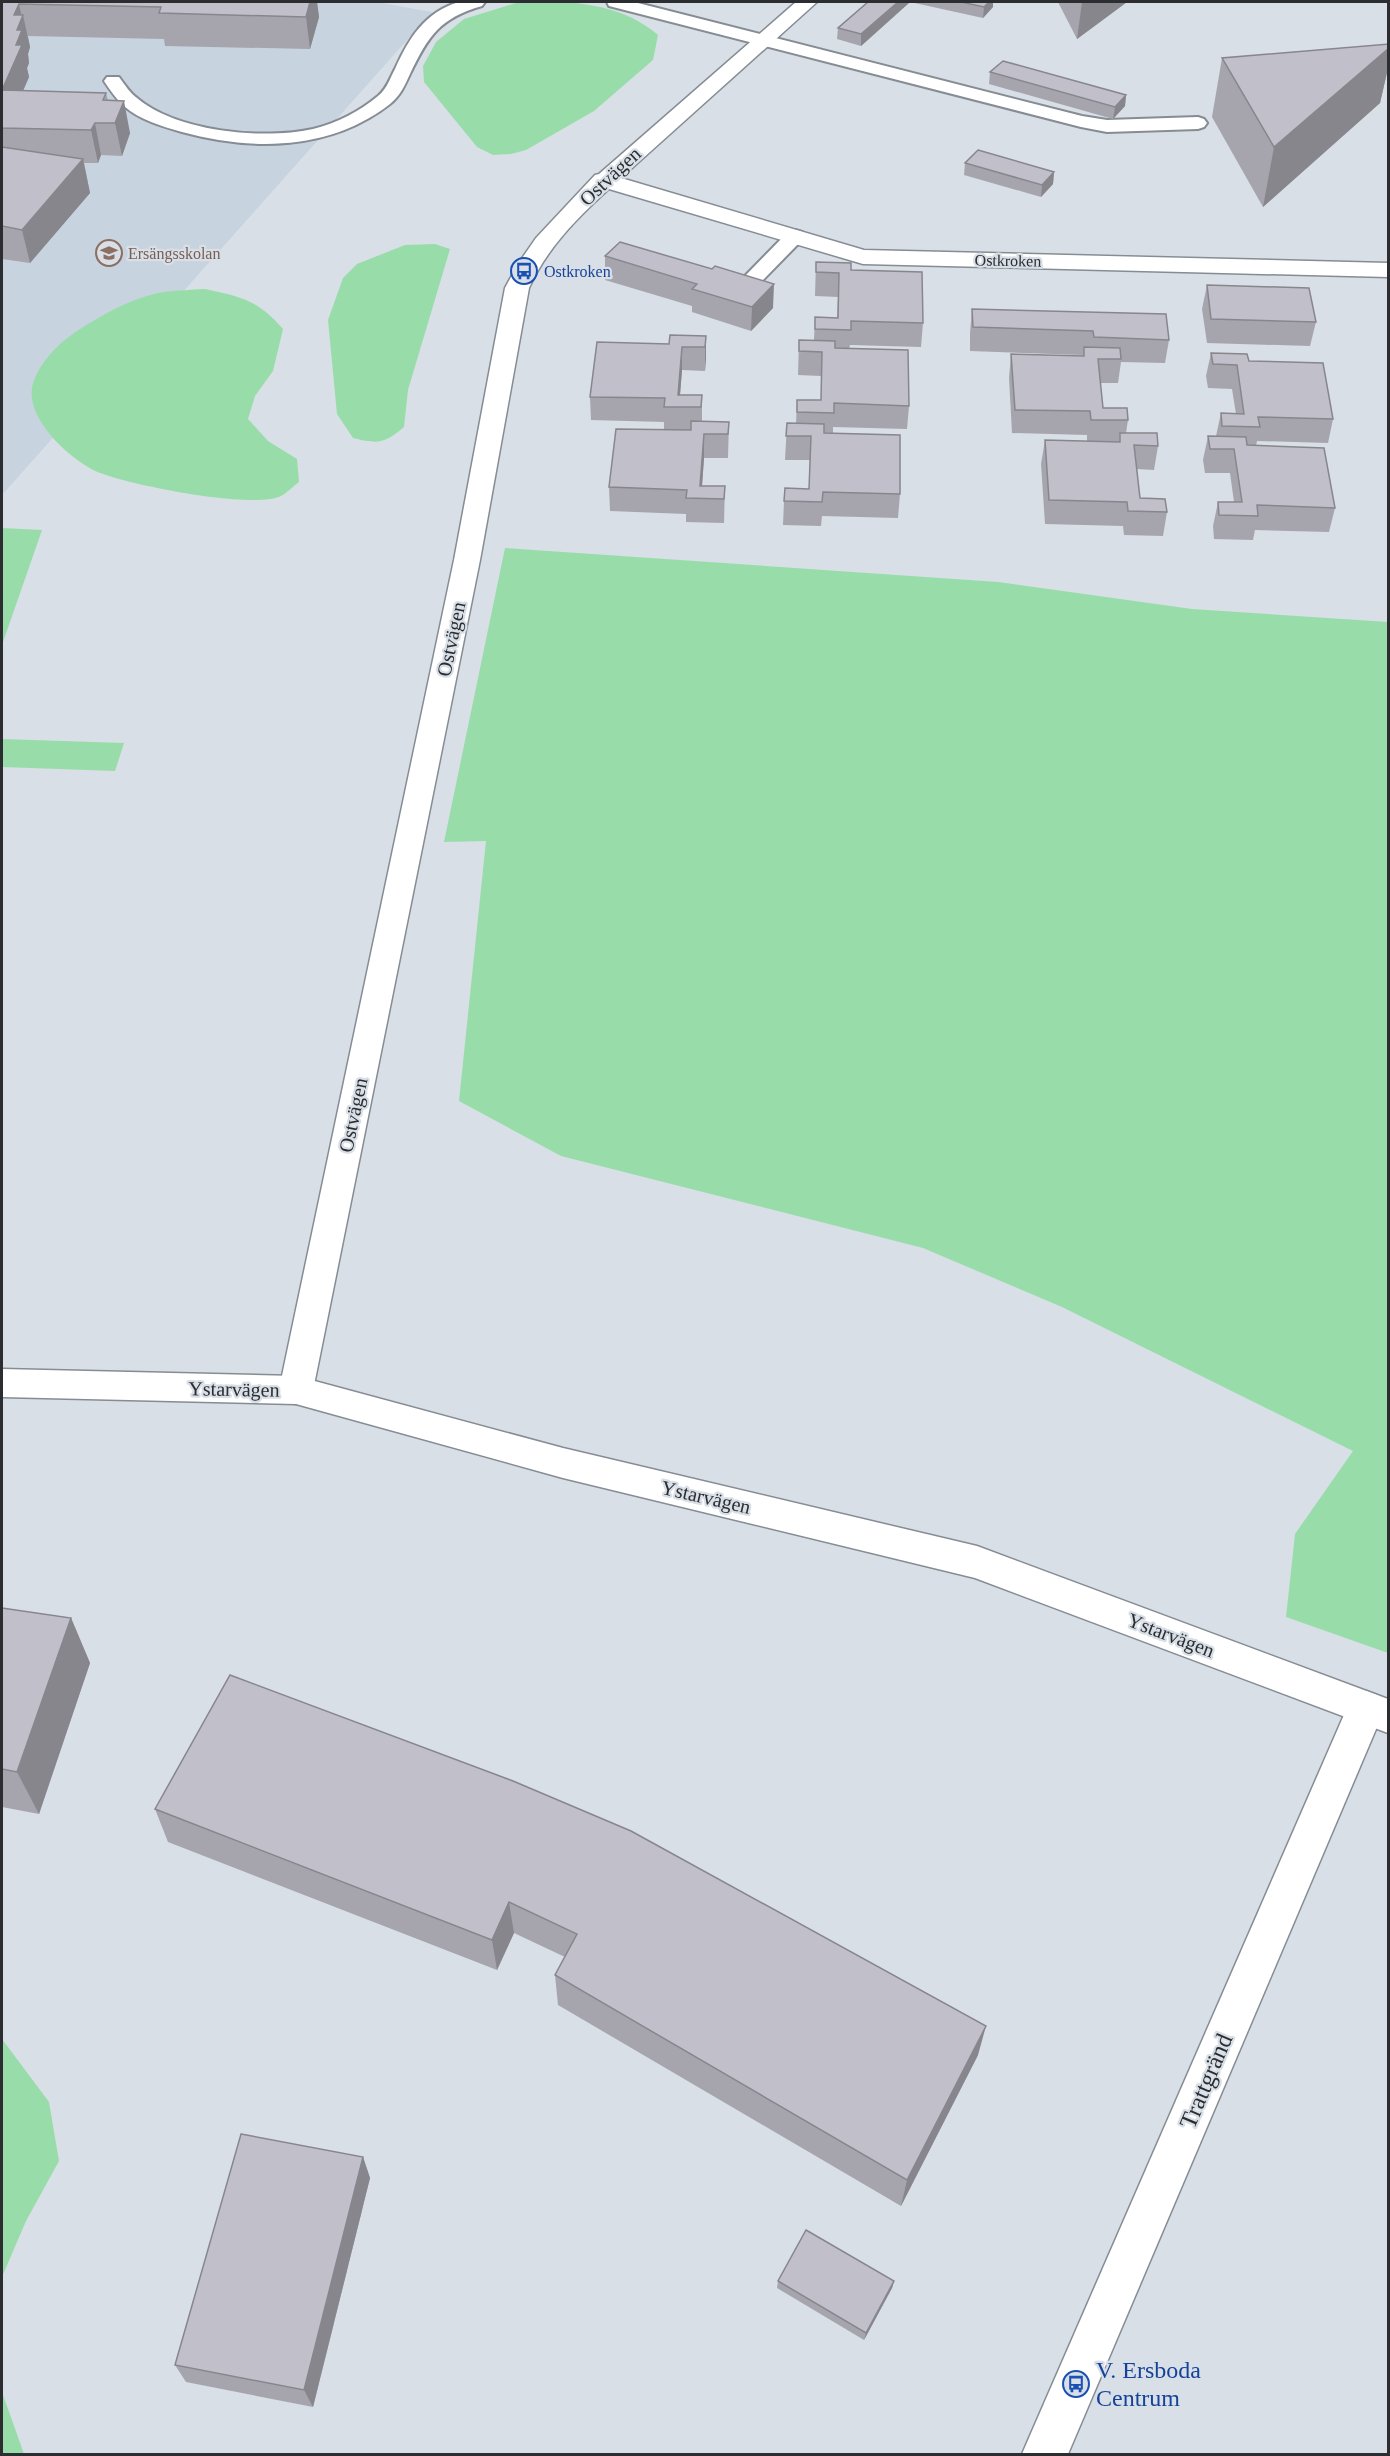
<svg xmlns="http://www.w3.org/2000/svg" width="1390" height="2456" font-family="'Times New Roman',serif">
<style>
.built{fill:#c8d3e0}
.green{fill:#98dda9}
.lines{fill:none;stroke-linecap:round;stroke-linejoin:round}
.service-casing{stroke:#868c94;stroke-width:4}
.minor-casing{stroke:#868c94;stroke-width:3}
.tertiary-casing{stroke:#868c94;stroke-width:3}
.service{fill:#fff;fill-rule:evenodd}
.minor{fill:#fff;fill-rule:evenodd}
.tertiary{fill:#fff;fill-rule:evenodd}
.wall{fill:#a6a5ae}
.shaded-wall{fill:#87868d}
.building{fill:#c1c0ca;stroke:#87868d;stroke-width:1.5}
.labels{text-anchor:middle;stroke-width:4.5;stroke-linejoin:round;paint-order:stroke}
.far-education-label{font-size:16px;fill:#785e54;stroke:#d8dfe7;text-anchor:start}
.far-street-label{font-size:16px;fill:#2b2d30;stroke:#d8dfe7}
.far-transit-label{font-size:16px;fill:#164399;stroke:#d8dfe7;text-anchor:start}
.street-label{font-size:20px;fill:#2b2d30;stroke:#d8dfe7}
.near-street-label{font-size:24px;fill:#2b2d30;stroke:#d8dfe7}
.near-transit-label{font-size:24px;fill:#164399;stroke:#d8dfe7;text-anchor:start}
</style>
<rect width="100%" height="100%" fill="#d8dfe7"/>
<path class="built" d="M2,2H376L432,12L2,495Z"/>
<g class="green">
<path d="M519,2C569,1 618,1 658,35L653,60L594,111L526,150L511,154L493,155L477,147L424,82L423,66L436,42L464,19Z"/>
<path d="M435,244L450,249L408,390L404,427C384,444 378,444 353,438L337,414L328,320L343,278L357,264L405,245Z"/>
<path d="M205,289C242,297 258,300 283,329L273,371L255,396L248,419L268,441L297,459L299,482C293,486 287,493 281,496C253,510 122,484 93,470C69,457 36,427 32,399C28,374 55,346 74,333C100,316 132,297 164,292C178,290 192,290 205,289Z"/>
<path d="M2,528L42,530L2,645Z"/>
<path d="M505,548L998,582L1192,609L1388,622V1653L1286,1617L1295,1534L1353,1451L1062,1307L923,1248L561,1156L459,1101L486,841L444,842Z"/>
<path d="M2,739L124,743L115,771L2,767Z"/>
<path d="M2,2039L49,2102L59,2161L26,2221L2,2277Z"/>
<path d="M2,2392L24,2454H2Z"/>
</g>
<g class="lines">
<defs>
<g id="service">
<path d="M459,2H485L482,6C440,18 428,36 410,74C405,85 400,96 390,104C330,151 252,151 182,132C161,126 140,120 124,106C116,99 110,90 104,81L107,77H119C125,85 130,93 137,98C177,132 264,140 313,129C337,123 360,111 378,96C387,89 390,78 395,69C409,38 425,12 459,2Z"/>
<path d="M607,2H634L1082,116L1107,120L1198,117L1204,119L1207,123L1204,127L1198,129L1107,132L1081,127L609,6Z"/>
<path d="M795,230L802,232L805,236L802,240L757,286H743L740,282L743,278L788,232Z"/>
</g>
<g id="minor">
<path d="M796,2H817L621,178L864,250L1388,263V277L863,264L609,189C577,218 547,248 529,288L480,560L313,1390L308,1400L296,1404L284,1400L279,1390L454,560L505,288L518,264L536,238L595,175L599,174Z"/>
<path d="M1366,1691L1379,1696L1385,1708L1068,2454H1022L1347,1708L1353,1696Z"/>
</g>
<path id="tertiary" d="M2,1369L296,1376L563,1448L977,1546L1388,1699V1733L975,1578L563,1478L296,1404L2,1397Z"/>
</defs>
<use href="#service" class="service-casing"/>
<use href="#minor" class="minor-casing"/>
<use href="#tertiary" class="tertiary-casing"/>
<use href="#service" class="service"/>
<use href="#minor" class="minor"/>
<use href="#tertiary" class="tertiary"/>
</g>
<g class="wall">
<path d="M2,2H317L319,17L310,49L165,46L164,39L28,36L30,47L28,54L29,63L27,68L29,77L23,91L106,93L108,100L130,133L122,156L101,155L98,163H84L90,193L30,263L2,259Z"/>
<path d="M868,2H910L861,46L837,39L838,28Z"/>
<path d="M910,2H993V7L983,18Z"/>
<path d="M1058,2H1127L1077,39Z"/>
<path d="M1389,44V64L1380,103L1263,207L1212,117L1222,58Z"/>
<path d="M990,72L1126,95L1125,106L1113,119L989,84Z"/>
<path d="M965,163L1054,172L1053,184L1041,197L964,175Z"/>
<path d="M605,256L773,308L751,331L692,312V306L605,280Z"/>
<path d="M816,262L851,270L923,323L921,347L850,345L849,349L909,406L907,429L833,427V433L900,494L898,518L822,516L821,526L783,525L784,501L809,489L810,460H785L787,423L796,424L797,400H821V376L798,375L799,340H814L815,317L837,318L838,297L815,296Z"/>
<path d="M1207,285L1316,322L1310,346L1207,343L1202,309Z"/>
<path d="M972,309L1169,340L1165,363L1121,362L1118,383H1100L1103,408L1128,420L1126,433L1158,446L1154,470L1137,469L1140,498L1167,512L1163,536L1124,535L1123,526L1045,524L1041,464L1045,440L1087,441V435L1012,433L1009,378L1011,354L1082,356L1083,355L970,351V333Z"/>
<path d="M706,336L705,371L682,370L680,395H702V421L729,422L728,458H704L702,486H725L724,523L686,522V514L610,511L609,487L664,430V422L591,420L590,397L669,344Z"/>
<path d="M1211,353L1249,361L1333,419L1328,443L1257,441L1256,446L1335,508L1329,532L1255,530L1253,540L1214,539L1213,526L1218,502H1234L1230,473H1205L1203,460L1208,436H1216L1221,413L1236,414L1232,389L1208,388L1206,376Z"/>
<path d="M2,1608L71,1618L90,1663L39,1814L2,1807Z"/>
<path d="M230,1675L978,2055L901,2206L558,2005L555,1975L565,1957L514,1933L497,1970L168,1842L155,1809Z"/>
<path d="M363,2157L370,2178L313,2407L186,2382L175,2365Z"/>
<path d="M778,2281H894L892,2288L864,2340L777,2288Z"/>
</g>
<g class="shaded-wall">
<path d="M310,2H317L319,17L310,49L306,17Z"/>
<path d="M898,2H910L861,46V34Z"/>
<path d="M989,2H993V7L983,18L984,7Z"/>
<path d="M1082,2H1127L1077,39Z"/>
<path d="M19,4L22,18L23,15L30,47L28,54L29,63L27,68L29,77L9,123L2,90L14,15Z"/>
<path d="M1389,48V64L1380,103L1263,207L1274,147Z"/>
<path d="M1126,95L1125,106L1113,119L1115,107Z"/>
<path d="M124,101L130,133L122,156L115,123Z"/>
<path d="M95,123L101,155L98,163L91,130Z"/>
<path d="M83,159L90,193L30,263L22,230Z"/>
<path d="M1054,172L1053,184L1041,197L1042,185Z"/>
<path d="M774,284L773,308L751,331L752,307Z"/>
<path d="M706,336V359L705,371V347Z"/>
<path d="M682,347V370L679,407L678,395Z"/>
<path d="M704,434V458L701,499L700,486Z"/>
<path d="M71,1618L90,1663L39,1814L17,1772Z"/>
<path d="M509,1902L514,1933L497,1970L492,1940Z"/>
<path d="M986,2026L978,2055L901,2206L907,2180Z"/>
<path d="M363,2157L370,2178L313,2407L304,2390Z"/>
<path d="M894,2281L892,2288L864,2340L866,2333Z"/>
</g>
<g class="building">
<path d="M2,2H310L306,17L159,13L161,7L19,4L14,15H23L17,30H22L16,45H22L2,90Z"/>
<path d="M868,2H898L861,34L838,28Z"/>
<path d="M961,2H989L984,7Z"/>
<path d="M1389,44V48L1274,147L1222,58Z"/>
<path d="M1003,61L1126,95L1115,107L990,72Z"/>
<path d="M2,90L106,93L103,100L124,101L115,123H95L91,130L2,128Z"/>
<path d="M2,147L83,159L22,230L2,226Z"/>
<path d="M978,150L1054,172L1042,185L965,163Z"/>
<path d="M620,242L712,269L715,266L774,284L752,307L692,289L697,284L605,256Z"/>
<path d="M816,262L851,263V270L922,272L923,323L851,321V330L815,329V317L838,318L839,273L816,272Z"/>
<path d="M1207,285L1309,288L1316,322L1211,319Z"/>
<path d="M972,309L1166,314L1169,340L1094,337L1093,331L973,327Z"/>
<path d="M670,335L706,336L705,347H682L678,395H702L701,407H664L665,398L590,397L597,342L669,344Z"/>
<path d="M799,340L835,341V348L908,350L909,406L834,403V413L797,412V400H821L822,352L799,351Z"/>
<path d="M1084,347L1120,348L1121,359H1098L1103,408H1127L1128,420H1091L1090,411L1015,410L1011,354L1084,356Z"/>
<path d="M1211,353L1247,354L1249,361L1323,363L1333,419L1258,417L1260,427L1222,426L1221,413L1244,414L1237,365L1213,364Z"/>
<path d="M691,421L729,422L728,434H704L700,486H725L724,499L686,498L687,490L609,487L616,429L691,430Z"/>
<path d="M787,423L824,424V433L900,435V494L823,492L822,502L784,501L785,488L809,489L811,436H786Z"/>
<path d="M1120,433H1157L1158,446L1134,445L1140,498L1165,499L1167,512L1128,511L1127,502L1049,500L1045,440L1120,442Z"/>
<path d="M1208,436L1246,437L1247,445L1324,448L1335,508L1257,505L1258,516L1219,515L1218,502H1242L1234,449H1210Z"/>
<path d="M2,1608L71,1618L17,1772L2,1769Z"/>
<path d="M230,1675L513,1781L631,1831L986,2026L907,2180L555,1975L577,1934L509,1902L492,1940L155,1809Z"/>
<path d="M241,2134L363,2157L304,2390L175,2365Z"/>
<path d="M806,2230L894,2281L866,2333L778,2281Z"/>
</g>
<defs>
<symbol id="school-ring" viewBox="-11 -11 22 22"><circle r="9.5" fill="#d8dfe7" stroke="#8d6e63" stroke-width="1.5"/><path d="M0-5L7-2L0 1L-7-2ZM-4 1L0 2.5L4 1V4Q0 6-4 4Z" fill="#8d6e63"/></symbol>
<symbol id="bus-ring" viewBox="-11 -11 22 22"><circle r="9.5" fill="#d8dfe7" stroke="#1a4fb4" stroke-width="1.5"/><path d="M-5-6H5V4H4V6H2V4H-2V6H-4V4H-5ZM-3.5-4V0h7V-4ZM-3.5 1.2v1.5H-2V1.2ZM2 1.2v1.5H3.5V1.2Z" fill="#1a4fb4"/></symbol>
</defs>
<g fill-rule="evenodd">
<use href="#school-ring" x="94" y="238" width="30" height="30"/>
<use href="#bus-ring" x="509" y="256" width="30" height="30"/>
<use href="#bus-ring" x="1061" y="2369" width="30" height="30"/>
</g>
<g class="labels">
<g class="far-education-label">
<text x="128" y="259">Ersängsskolan</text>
</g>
<g class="far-street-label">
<text transform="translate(1008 260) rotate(1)" y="6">Ostkroken</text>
</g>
<g class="far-transit-label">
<text x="544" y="277">Ostkroken</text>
</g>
<g class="street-label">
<text transform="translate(610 176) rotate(-43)" y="7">Ostvägen</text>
<text transform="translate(451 639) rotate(-78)" y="7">Ostvägen</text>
<text transform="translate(353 1115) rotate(-78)" y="7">Ostvägen</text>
<text transform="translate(234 1389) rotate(1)" y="7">Ystarvägen</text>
<text transform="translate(706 1497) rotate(13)" y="7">Ystarvägen</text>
<text transform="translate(1171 1635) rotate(21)" y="7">Ystarvägen</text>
</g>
<g class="near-street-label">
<text transform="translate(1206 2081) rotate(-67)" y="8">Trattgränd</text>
</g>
<g class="near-transit-label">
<text x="1096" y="2378">V. Ersboda<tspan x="1096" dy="28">Centrum</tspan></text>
</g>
</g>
<rect width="1390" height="2456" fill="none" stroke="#2b2d30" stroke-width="6"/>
</svg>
